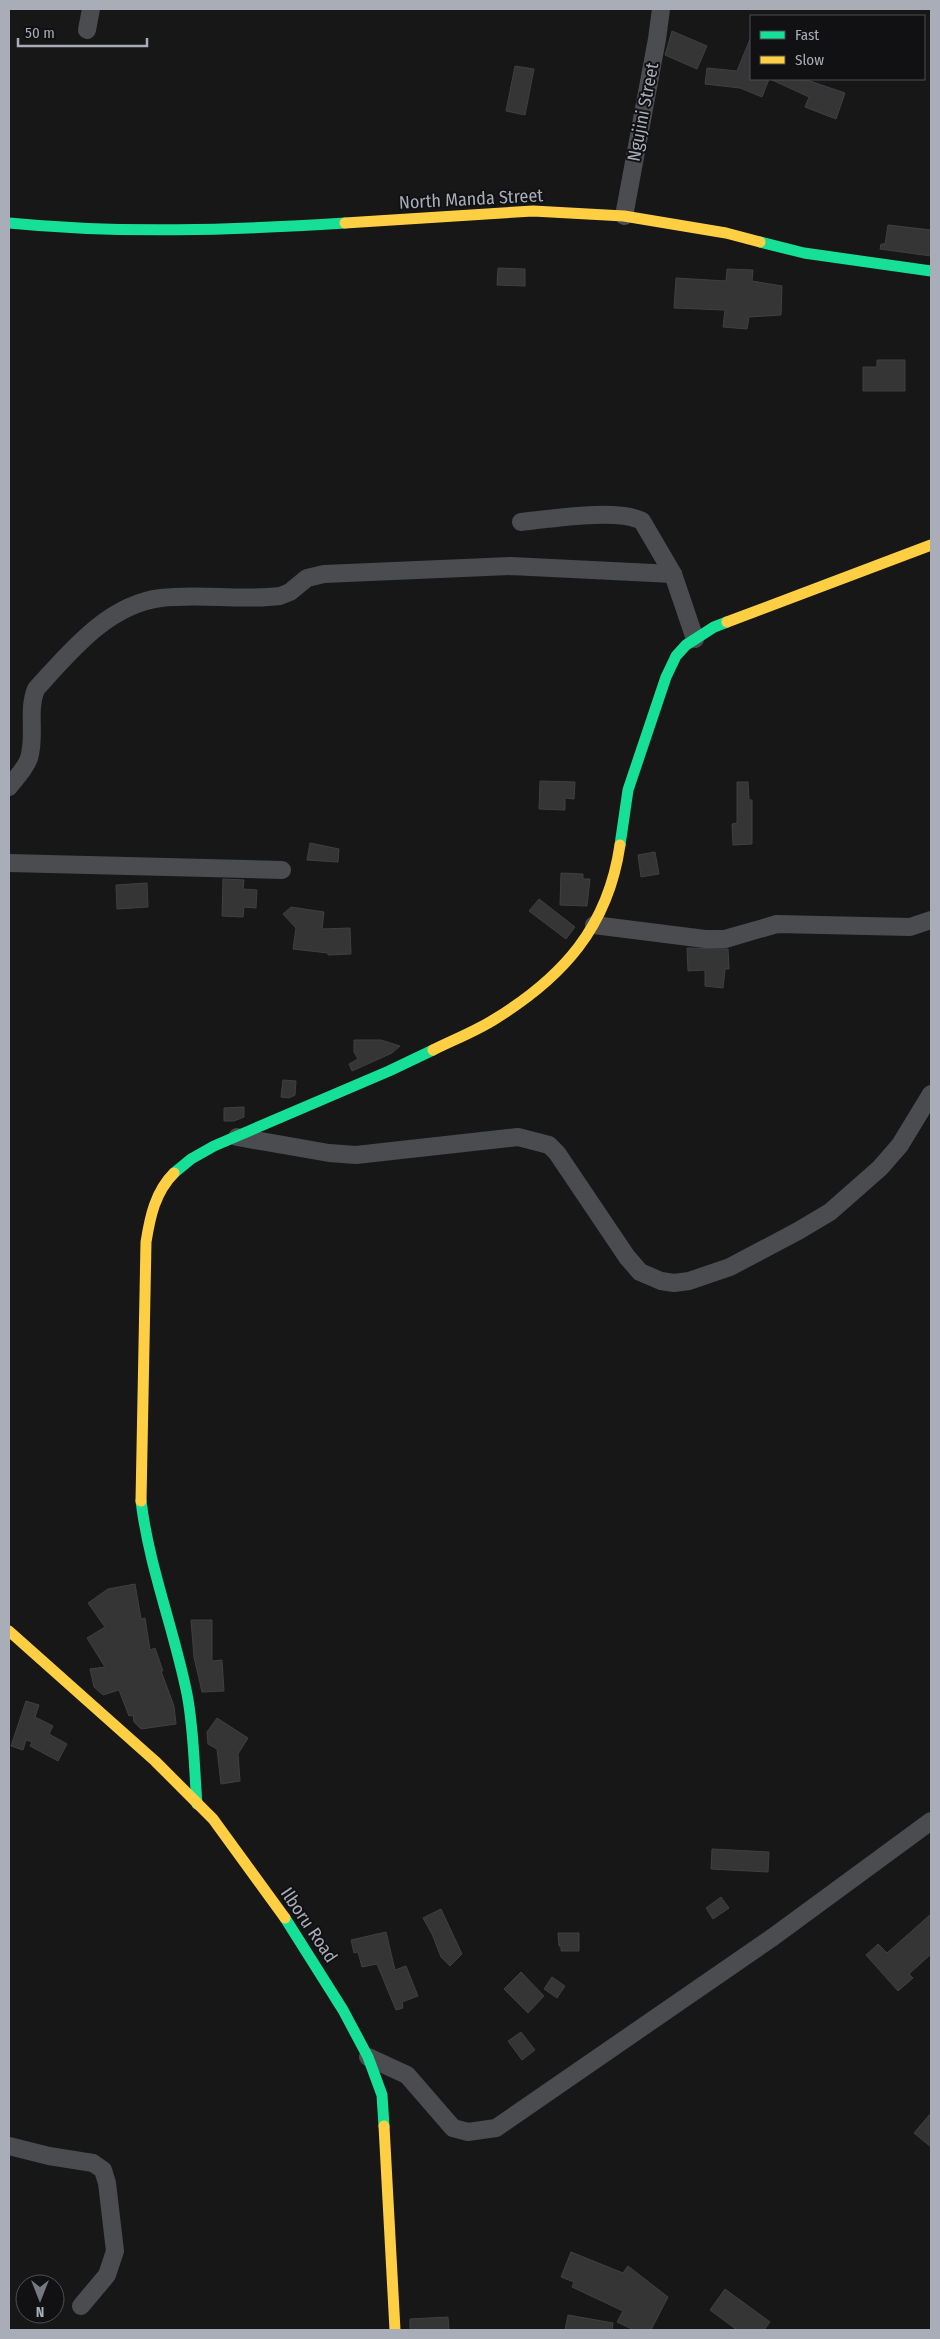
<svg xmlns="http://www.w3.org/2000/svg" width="940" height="2339" font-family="'Fira Sans Condensed',sans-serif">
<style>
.building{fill:#353536;stroke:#3f4043}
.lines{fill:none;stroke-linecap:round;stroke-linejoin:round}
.street{stroke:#4b4c50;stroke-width:18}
.fast{stroke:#16e098;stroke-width:11}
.slow{stroke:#ffcf43;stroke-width:11}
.labels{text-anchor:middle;stroke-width:4;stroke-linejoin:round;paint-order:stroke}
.street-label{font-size:18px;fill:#a8adb8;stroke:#111113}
</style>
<rect width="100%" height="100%" fill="#171717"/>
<g class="building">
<path d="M672,31L707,46L697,69L665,55Z"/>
<path d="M751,37V79H769L762,97L740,88L705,84L707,68L737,71Z"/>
<path d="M515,66L534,69L525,115L506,111Z"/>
<path d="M770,79H804L845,93L836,119L805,107L809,97Z"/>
<path d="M888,225L931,230V256L880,249L881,244H885Z"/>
<path d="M498,268L525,269V286L497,285Z"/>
<path d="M727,269L753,270L752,281L782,286L781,315L749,317L747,329L723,327L725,310L674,308L676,278L726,281Z"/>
<path d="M877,360H905V391H863V367H877Z"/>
<path d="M540,781L575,782L574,799L565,798V810L539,809Z"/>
<path d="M737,782H748L749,800H752V844L733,845L732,824L737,823Z"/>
<path d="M310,843L339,849L338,862L307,860Z"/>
<path d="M655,852L659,874L641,877L638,855Z"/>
<path d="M561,873L583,874V879H590L587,906L560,905Z"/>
<path d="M223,879L244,880L243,889L257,890L256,908L244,907L243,917L222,916Z"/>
<path d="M147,883L148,907L117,909L116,885Z"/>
<path d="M539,899L575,927L566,939L529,911Z"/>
<path d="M291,907L324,912L322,929L350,928L351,954L328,955V953L293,949L296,928L283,914Z"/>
<path d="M687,948L728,949L729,969H725L723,988L705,986V970L688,971Z"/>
<path d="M354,1040H381L400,1046L392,1053L352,1071L349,1064L358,1059L354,1052Z"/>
<path d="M283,1080L296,1081L295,1095L289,1098L281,1097Z"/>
<path d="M244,1107V1117L234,1121H224V1108Z"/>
<path d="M135,1584L141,1619L145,1618L150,1650L155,1648L163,1671H161L174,1706L176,1724L141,1729L134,1722L133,1715L129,1716L119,1690L103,1695L94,1687L90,1669L105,1667L87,1638L105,1627L88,1603L108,1589Z"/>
<path d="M191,1620H212V1661L222,1660L224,1691L202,1692L194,1657Z"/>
<path d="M26,1701L39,1705L35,1717L53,1726L49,1734L67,1744L58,1761L30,1746L32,1742L26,1740L23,1750L11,1746Z"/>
<path d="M217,1718L248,1738L238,1754L240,1781L221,1784L217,1749L208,1744L207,1732Z"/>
<path d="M712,1849L769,1852L768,1872L711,1869Z"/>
<path d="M721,1897L729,1908L713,1919L706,1908Z"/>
<path d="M441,1909L462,1954L450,1966L441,1957L432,1934L423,1918Z"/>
<path d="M931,1914V1954L909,1974L913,1978L898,1991L866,1955L878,1944L887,1953Z"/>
<path d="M386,1932L395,1970L406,1966L418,1996L402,2002L403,2008L396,2010L377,1964L362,1967L358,1952L354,1953L351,1940Z"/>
<path d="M558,1933H579V1951H561V1946H559Z"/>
<path d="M521,1972L544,1996L528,2013L504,1989Z"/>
<path d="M552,1977L565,1986L557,1998L544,1989Z"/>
<path d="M521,2032L535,2050L522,2060L508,2041Z"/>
<path d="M931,2113V2147L914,2133Z"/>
<path d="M571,2252L623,2273L628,2266L668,2297L651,2330H634L617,2322L623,2311L572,2287L574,2282L561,2277Z"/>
<path d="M725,2289L770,2322L764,2330H737L710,2310Z"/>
<path d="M568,2315L613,2323L612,2330H565Z"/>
<path d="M448,2317L449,2330H410V2319Z"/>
</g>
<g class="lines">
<g class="street">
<path d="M87,30L91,9"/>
<path d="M624,216L657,39L661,9"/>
<path d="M521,522C550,519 617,508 642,521L673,574L695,639"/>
<path d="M9,787C15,779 26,768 29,758C36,736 27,711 36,689C69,653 108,604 161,598C200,593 241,601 280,596L290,592L307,578L324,574L511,566L673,574"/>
<path d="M9,863L282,870"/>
<path d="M594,925L705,939H725L777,924L910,927L931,920"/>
<path d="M237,1137L329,1153L356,1155L518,1137L549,1145L557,1153L627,1257L640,1272L661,1281L674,1283L689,1281L730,1267L798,1231L830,1212L880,1168L900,1145L931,1094"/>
<path d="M368,2057L407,2075L453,2128L468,2132L496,2128L773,1937L931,1821"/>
<path d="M9,2146L49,2156L93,2163L103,2170L107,2183L115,2251L107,2275L81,2306"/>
</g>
<g class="fast">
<path d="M9,223C120,234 233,230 345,223"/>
<path d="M760,242L804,253L931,271"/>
<path d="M620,845L628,790L666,677L676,656L686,645L714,627L727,622"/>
<path d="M174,1173L191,1159L214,1146L389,1071L433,1050"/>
<path d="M141,1501C149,1567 174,1629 187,1694C194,1730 194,1767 197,1804"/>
<path d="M285,1918L343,2010L368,2057L382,2095L384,2126"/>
</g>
<g class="slow">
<path d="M345,223L533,211L624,216L726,233L760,242"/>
<path d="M727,622L931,545"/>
<path d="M433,1050C453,1040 476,1031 495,1019C563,977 608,927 620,845"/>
<path d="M141,1501L146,1242C150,1217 155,1192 174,1173"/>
<path d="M9,1631L155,1761L213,1819L285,1918"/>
<path d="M384,2126L395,2330"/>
</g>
</g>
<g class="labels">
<g class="street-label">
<text transform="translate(643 112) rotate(-79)" y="6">Ngujini Street</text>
<text transform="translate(471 199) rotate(-3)" y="6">North Manda Street</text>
<text transform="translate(309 1925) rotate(56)" y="6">Ilboru Road</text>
</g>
</g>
<rect width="940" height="2339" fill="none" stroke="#a8adb8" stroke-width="20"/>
<rect x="750" y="15" width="175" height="65" fill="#111113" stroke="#4d4f55"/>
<rect x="760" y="31" width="25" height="8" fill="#16e098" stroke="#4d4f55"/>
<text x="795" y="40" font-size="15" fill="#a8adb8">Fast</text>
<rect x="760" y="56" width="25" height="8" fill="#ffcf43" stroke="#4d4f55"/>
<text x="795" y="65" font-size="15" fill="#a8adb8">Slow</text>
<g transform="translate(40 2299) rotate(180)"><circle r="24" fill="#111113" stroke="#4d4f55"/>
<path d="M0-4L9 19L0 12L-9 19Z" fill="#757880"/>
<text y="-8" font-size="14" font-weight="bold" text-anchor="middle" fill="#a8adb8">N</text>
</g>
<path d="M18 38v8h129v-8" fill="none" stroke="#a8adb8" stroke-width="2.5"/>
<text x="25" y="38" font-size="15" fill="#a8adb8" stroke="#111113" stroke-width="4" paint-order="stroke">50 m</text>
</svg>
